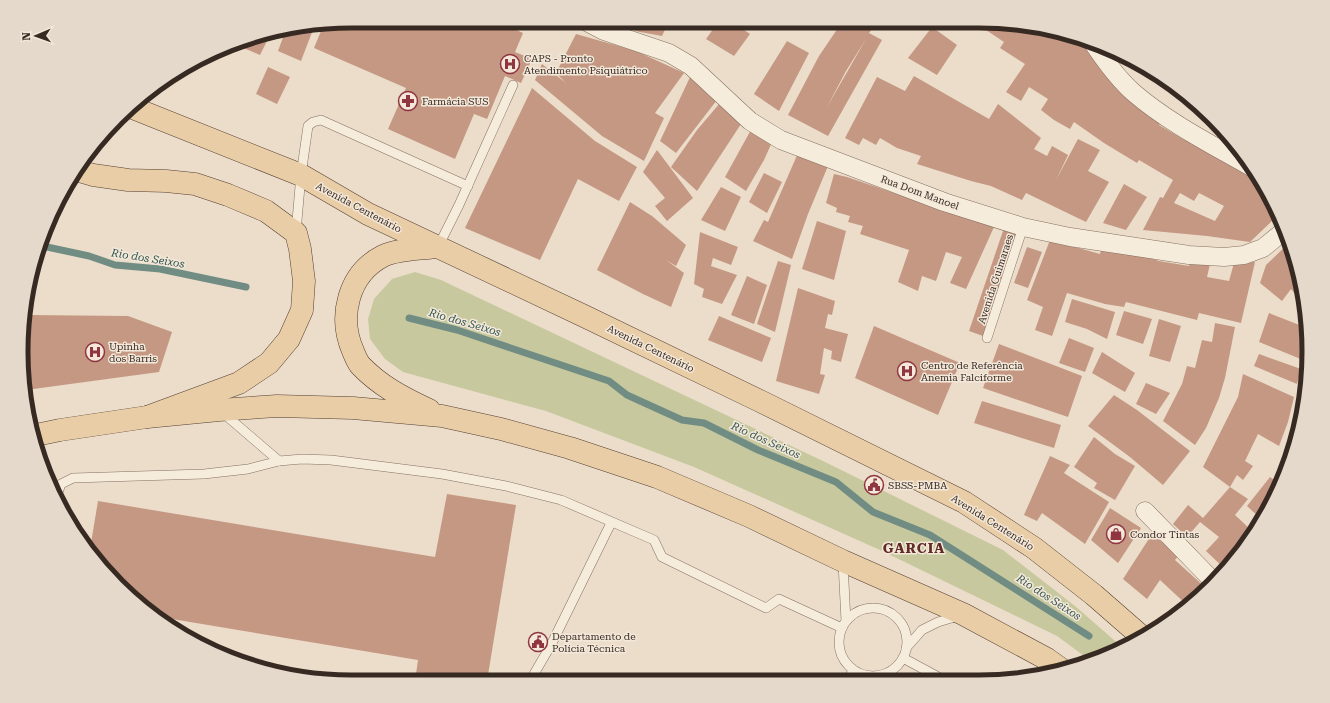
<svg xmlns="http://www.w3.org/2000/svg" width="1330" height="703" font-family="'Roboto Serif',serif">
<style>
.green{fill:#c7c89e}
.lines{fill:none;stroke-linecap:round;stroke-linejoin:round}
.stream{stroke:#718d83;stroke-width:7}
.building{fill:#c59883;fill-rule:evenodd}
.service-casing{stroke:#857060;stroke-width:10}
.minor-casing{stroke:#857060;stroke-width:19}
.primary-casing{stroke:#543f33;stroke-width:23}
.service{stroke:#f6ecdc;stroke-width:9}
.minor{stroke:#f6ecdc;stroke-width:18}
.primary{stroke:#e9cda6;stroke-width:22}
.labels{text-anchor:middle;stroke-width:3;stroke-linejoin:round;paint-order:stroke}
.poi-label{font-size:10px;fill:#372a22;stroke:#f3e8d9;text-anchor:start}
.street-label{font-size:10px;fill:#372a22;stroke:#f3e8d9}
.water-label{font-size:11px;font-style:italic;fill:#335650;stroke:#f3e8d9}
.district-label{font-size:14px;font-weight:bold;letter-spacing:1px;fill:#602c25;stroke:#f3e8d9}
.rim{fill:none;stroke:#372a22;stroke-width:5}
</style>
<rect width="100%" height="100%" fill="#ebddca"/>
<path class="green" d="M415,272L441,280L825,462L1003,550L1075,606L1122,647L1105,657L1091,661L1057,636L880,550L694,467L546,411L403,372L385,359L370,339L368,319L374,299L392,279Z"/>
<g class="lines">
<g class="stream">
<path d="M47,247L89,256L115,265L160,269L246,287"/>
<path d="M409,318L457,330L609,381L627,395L682,420L704,423L758,450L836,482L873,512L930,535L1089,636"/>
</g>
</g>
<g class="building">
<path d="M352,21H496L523,33L515,52L532,59L521,83L505,76L487,119L474,114L455,159L388,129L406,88L314,48L323,26Z"/>
<path d="M641,21H669L662,36L635,31Z"/>
<path d="M719,21H731L750,34L734,56L706,39Z"/>
<path d="M842,22H877L869,33L882,40L828,136L788,115L819,56ZM866,39L827,107L846,71Z"/>
<path d="M974,22H1000L1064,32L1082,39L1096,58L1161,122L1159,125L1181,138L1220,158L1265,187L1275,208L1271,215L1275,218L1250,242L1207,236L1143,230L1160,197L1163,198L1173,180L1139,160L1137,163L1104,143L1074,122L1070,129L1054,120L1041,110L1048,99L1029,87L1021,101L1006,92L1025,64L1000,48L1004,42ZM1180,193L1194,201L1199,193L1224,206L1215,221L1174,203Z"/>
<path d="M314,27L301,61L278,51L285,32Z"/>
<path d="M932,27L957,45L937,75L908,58Z"/>
<path d="M576,34L636,51L684,73L655,113L664,118L644,161L602,136L535,80L542,64L566,83L556,73Z"/>
<path d="M270,35L260,55L234,44L245,39Z"/>
<path d="M787,41L809,53L779,111L754,94Z"/>
<path d="M268,67L290,77L277,104L256,94Z"/>
<path d="M691,75L717,100L676,153L660,141Z"/>
<path d="M914,76L989,119L998,104L1041,138L1034,149L1047,156L1052,146L1068,155L1056,180L1078,139L1100,150L1088,171L1109,182L1086,222L1026,193L1022,200L991,186L971,181L917,164L921,156L897,148L880,138L876,145L863,138L859,145L845,138L877,77L905,91Z"/>
<path d="M532,88L595,141L637,167L619,201L578,179L540,260L465,228Z"/>
<path d="M720,103L743,121L697,191L671,167L697,130Z"/>
<path d="M752,128L773,140L764,160L746,191L725,177Z"/>
<path d="M657,150L693,198L667,221L655,206L665,198L643,172Z"/>
<path d="M798,153L828,166L808,214L792,259L753,241L764,220L768,222Z"/>
<path d="M764,173L782,182L767,213L749,202Z"/>
<path d="M834,174L847,177L994,227L966,289L950,283L962,257L946,252L936,281L922,276L918,291L898,282L909,250L860,234L863,226L848,222L850,216L836,212L837,208L826,203Z"/>
<path d="M1124,184L1147,197L1126,230L1103,223Z"/>
<path d="M721,187L741,197L725,231L701,220Z"/>
<path d="M630,202L652,216L686,245L676,266L666,260L684,273L671,307L643,294L597,270Z"/>
<path d="M817,221L846,231L834,280L802,269Z"/>
<path d="M1004,228L1019,231L983,336L969,331Z"/>
<path d="M700,232L738,247L731,265L713,258L711,266L737,275L722,304L702,297L704,289L694,284Z"/>
<path d="M1050,240L1100,254L1102,246L1137,253L1159,261L1189,266L1190,260L1210,264L1207,277L1229,281L1234,263L1255,262L1241,323L1199,313L1197,320L1126,302L1124,307L1105,304L1067,293L1052,336L1035,330L1043,307L1027,300Z"/>
<path d="M1290,242L1301,287L1295,294L1291,289L1282,301L1260,283L1266,265Z"/>
<path d="M1027,247L1042,252L1028,288L1014,283Z"/>
<path d="M778,261L791,265L775,332L757,324Z"/>
<path d="M747,276L767,285L754,324L731,315Z"/>
<path d="M798,288L835,301L832,315L828,314L825,328L848,334L841,362L831,359L832,351L824,348L820,374L825,375L819,394L776,381Z"/>
<path d="M1072,299L1115,312L1107,339L1087,329L1065,322Z"/>
<path d="M1124,311L1152,319L1143,344L1116,335Z"/>
<path d="M1269,313L1307,328L1308,362L1259,342Z"/>
<path d="M27,315L128,316L172,332L159,372L26,390L22,373Z"/>
<path d="M719,316L771,338L762,362L708,340Z"/>
<path d="M1159,319L1181,326L1170,362L1149,356Z"/>
<path d="M1215,323L1235,327L1225,378L1219,398L1206,428L1195,445L1163,421L1182,384L1187,366L1195,368L1202,340L1212,342Z"/>
<path d="M874,326L960,363L938,415L855,378Z"/>
<path d="M1069,338L1094,348L1085,372L1059,363Z"/>
<path d="M999,344L1082,376L1068,417L983,388Z"/>
<path d="M1102,352L1135,373L1125,392L1092,373Z"/>
<path d="M1259,354L1301,369L1297,384L1254,366Z"/>
<path d="M1243,374L1294,397L1288,422L1279,446L1258,434L1245,461L1253,466L1243,480L1237,475L1230,487L1203,467L1238,397Z"/>
<path d="M1146,383L1170,393L1156,414L1136,404Z"/>
<path d="M1114,395L1137,410L1190,451L1163,485L1130,457L1088,426Z"/>
<path d="M982,401L1061,425L1054,448L974,423Z"/>
<path d="M1094,437L1115,454L1135,466L1115,500L1094,488L1097,483L1074,467Z"/>
<path d="M1050,456L1070,465L1064,473L1109,502L1085,544L1042,513L1037,521L1024,515Z"/>
<path d="M1270,477L1280,484L1275,498L1261,519L1247,506Z"/>
<path d="M1230,487L1248,499L1235,515L1250,529L1244,536L1248,539L1226,570L1206,551L1219,537L1200,522L1187,537L1173,524L1188,505L1203,518Z"/>
<path d="M447,494L516,505L487,681H415L418,660L154,616L103,570L90,549L98,501L435,557Z"/>
<path d="M1110,508L1141,528L1118,563L1091,540Z"/>
<path d="M1152,534L1179,555L1175,560L1207,589L1188,606L1160,580L1147,599L1123,579Z"/>
</g>
<g class="lines">
<defs>
<g id="service">
<path d="M296,232L301,175L308,126L313,122L321,120L468,186"/>
<path d="M438,247L459,205L513,85"/>
<path d="M987,338L1023,227"/>
<path d="M222,412L279,461"/>
<path d="M57,495L61,484L73,478L204,474L248,469L279,461L302,459L331,460L442,474L506,486L561,500L654,540L662,557L766,608L779,599L842,628"/>
<path d="M843,563L846,621"/>
<circle cx="873" cy="642" r="34"/>
<path d="M906,648L922,630L938,622L958,616"/>
<path d="M903,658L942,679"/>
<path d="M848,680L853,670"/>
<path d="M530,681L552,643L611,523"/>
</g>
<g id="minor">
<path d="M585,21L604,31L669,53L691,66L750,121L781,140L944,202L1023,227L1070,237L1189,255L1224,257L1244,255L1263,248L1285,230"/>
<path d="M1093,43C1105,61 1118,79 1134,93C1169,123 1211,144 1251,167"/>
<path d="M1145,511L1214,582"/>
</g>
<g id="primary">
<path d="M133,108L301,175L368,214L584,316L760,401L964,502L1034,548L1094,595L1141,636"/>
<path d="M429,410C403,398 380,386 360,365C357,361 355,356 353,351C338,317 348,274 383,256C397,249 420,249 437,247"/>
<path d="M147,417L219,410L277,406L353,408L442,416L501,429L570,448L657,477L749,516L843,561L963,614L1047,659L1061,669"/>
<path d="M36,435L60,430L147,417L239,383L269,363L289,339L302,310L304,281L300,249L296,233L266,211L228,195L195,184L166,181L128,180L93,175L76,170"/>
</g>
</defs>
<use href="#service" class="service-casing"/>
<use href="#minor" class="minor-casing"/>
<use href="#primary" class="primary-casing"/>
<use href="#service" class="service"/>
<use href="#minor" class="minor"/>
<use href="#primary" class="primary"/>
</g>
<defs>
<symbol id="hospital-ring" viewBox="-11 -11 22 22"><circle r="9.5" fill="#f3e8d9" stroke="#8f3640" stroke-width="1.5"/><path d="M-5-5h3v3.5h4V-5h3V5h-3V1.5h-4V5h-3Z" fill="#8f3640"/></symbol>
<symbol id="pharmacy-ring" viewBox="-11 -11 22 22"><circle r="9.5" fill="#f3e8d9" stroke="#8f3640" stroke-width="1.5"/><path d="M-2-6h4v4h4v4h-4v4h-4v-4h-4v-4h4Z" fill="#8f3640"/></symbol>
<symbol id="civic-ring" viewBox="-11 -11 22 22"><circle r="9.5" fill="#f3e8d9" stroke="#8f3640" stroke-width="1.5"/><path d="M-.6-6.5H3V-4.5H.6V-3L4-1V1h2V6H-6V1h2V-1L-.6-3ZM-1.2 2.5V6h2.4V2.5Z" fill="#8f3640"/></symbol>
<symbol id="shop-ring" viewBox="-11 -11 22 22"><circle r="9.5" fill="#f3e8d9" stroke="#8f3640" stroke-width="1.5"/><path d="M-5-2.5h2.3a2.7 3.5 0 0 1 5.4 0H5L5.5 6h-11ZM-1.5-2.5h3a1.5 2.3 0 0 0-3 0Z" fill="#8f3640"/></symbol>
</defs>
<g fill-rule="evenodd">
<use href="#hospital-ring" x="499" y="53" width="22" height="22"/>
<use href="#pharmacy-ring" x="397" y="90" width="22" height="22"/>
<use href="#hospital-ring" x="84" y="341" width="22" height="22"/>
<use href="#hospital-ring" x="896" y="360" width="22" height="22"/>
<use href="#civic-ring" x="863" y="474" width="22" height="22"/>
<use href="#shop-ring" x="1105" y="523" width="22" height="22"/>
<use href="#civic-ring" x="527" y="631" width="22" height="22"/>
</g>
<g class="labels">
<g class="poi-label">
<text x="524" y="62">CAPS - Pronto<tspan x="524" dy="12">Atendimento Psiquiátrico</tspan></text>
<text x="422" y="105">Farmácia SUS</text>
<text x="109" y="350">Upinha<tspan x="109" dy="12">dos Barris</tspan></text>
<text x="921" y="369">Centro de Referência<tspan x="921" dy="12">Anemia Falciforme</tspan></text>
<text x="888" y="489">SBSS-PMBA</text>
<text x="1130" y="538">Condor Tintas</text>
<text x="552" y="640">Departamento de<tspan x="552" dy="12">Polícia Técnica</tspan></text>
</g>
<g class="street-label">
<text transform="translate(920 192) rotate(20)" y="4">Rua Dom Manoel</text>
<text transform="translate(359 207) rotate(28)" y="4">Avenida Centenário</text>
<text transform="translate(995 279) rotate(-72)" y="4">Avenida Guimaraes</text>
<text transform="translate(651 348) rotate(26)" y="4">Avenida Centenário</text>
<text transform="translate(993 522) rotate(32)" y="4">Avenida Centenário</text>
</g>
<g class="water-label">
<text transform="translate(148 258) rotate(9)" y="4">Rio dos Seixos</text>
<text transform="translate(465 322) rotate(16)" y="4">Rio dos Seixos</text>
<text transform="translate(766 440) rotate(24)" y="4">Rio dos Seixos</text>
<text transform="translate(1049 597) rotate(33)" y="4">Rio dos Seixos</text>
</g>
<g class="district-label">
<text x="914" y="553">GARCIA</text>
</g>
</g>
<path d="M0 0H1330V703H0ZM351 28H979A323 323 0 0 1 1302 351V352A323 323 0 0 1 979 675H351A323 323 0 0 1 28 352V351A323 323 0 0 1 351 28Z" fill="#e4d9ca" fill-rule="evenodd"/>
<path class="rim" d="M351 28H979A323 323 0 0 1 1302 351V352A323 323 0 0 1 979 675H351A323 323 0 0 1 28 352V351A323 323 0 0 1 351 28Z"/>
<g transform="translate(36 36) rotate(268)" stroke="#f3e8d9" stroke-width="3" paint-order="stroke">
<path d="M0-3L7 15L0 10L-7 15Z" fill="#372a22"/>
<text y="-6" font-size="11" font-weight="bold" text-anchor="middle" fill="#372a22">N</text>
</g>
</svg>
